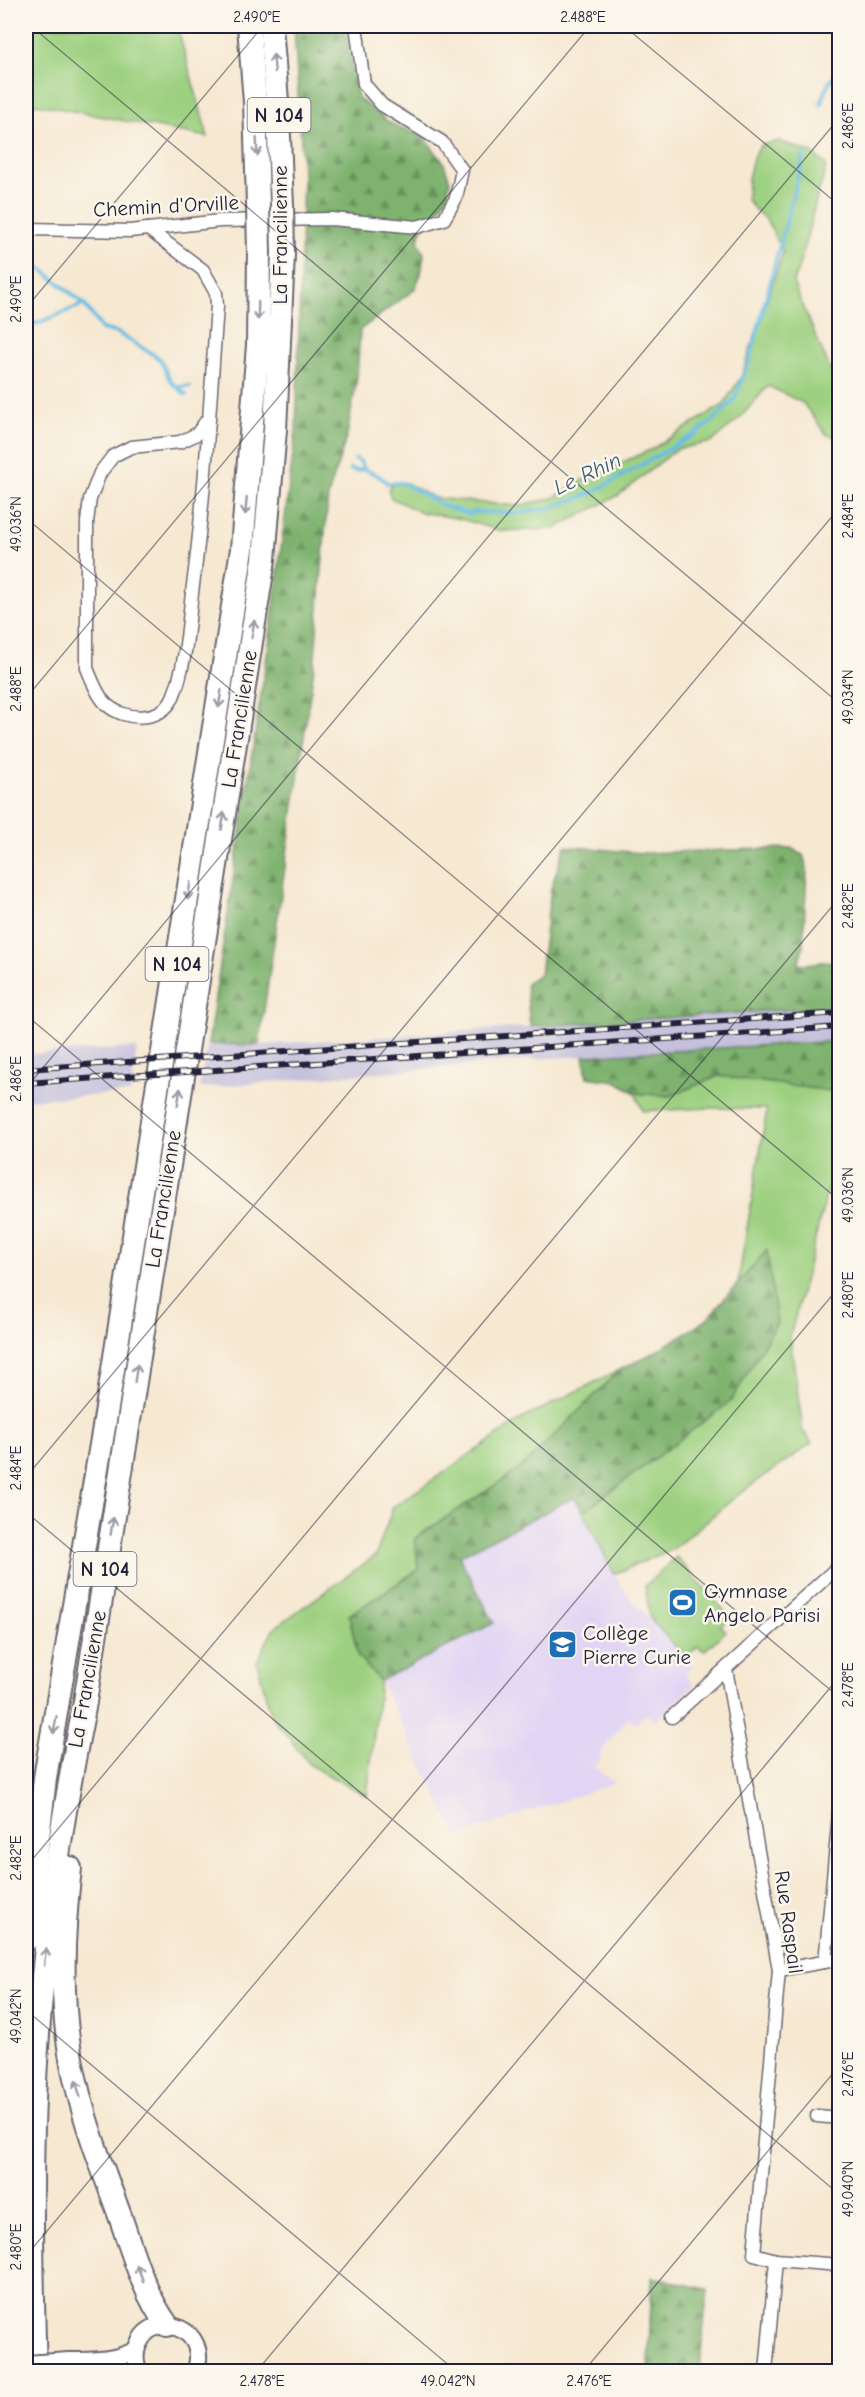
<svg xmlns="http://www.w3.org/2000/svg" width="865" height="2397" font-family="'Comic Neue',sans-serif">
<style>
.built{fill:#e1d4f4}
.railway{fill:#c5c0db}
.grass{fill:#9dd080;stroke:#60795e;stroke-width:1.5}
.forest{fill:url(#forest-firs);stroke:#506a54;stroke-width:1.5}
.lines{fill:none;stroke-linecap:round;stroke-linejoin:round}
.stream{stroke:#66bce3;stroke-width:4}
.street-casing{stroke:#6c6770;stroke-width:15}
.secondary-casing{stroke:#6c6770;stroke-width:20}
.highway-casing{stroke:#6c6770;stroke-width:26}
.street{stroke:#fff;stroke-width:12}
.secondary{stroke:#fff;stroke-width:16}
.highway{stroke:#fff;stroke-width:22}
.rail-casing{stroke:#22223b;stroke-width:6}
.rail{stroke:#fbf7ec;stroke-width:4;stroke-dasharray:11;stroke-linecap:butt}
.secondary-bridge-casing{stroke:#6c6770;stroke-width:20;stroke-linecap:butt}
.highway-bridge-casing{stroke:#6c6770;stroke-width:26;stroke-linecap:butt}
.secondary-bridge{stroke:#fff;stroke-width:16}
.highway-bridge{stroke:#fff;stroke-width:22}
.oneway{stroke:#9c9ca7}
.ticks{fill:none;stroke:#22223b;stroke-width:1.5;stroke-opacity:0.45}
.labels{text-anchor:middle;stroke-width:5;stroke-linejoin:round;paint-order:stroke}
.shield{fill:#fbf7ec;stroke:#636270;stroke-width:1.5}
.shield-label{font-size:20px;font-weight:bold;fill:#22223b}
.street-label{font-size:21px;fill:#22223b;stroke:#fbf7ec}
.poi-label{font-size:21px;fill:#22223b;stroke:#fbf7ec;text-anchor:start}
.water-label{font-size:22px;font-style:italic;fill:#3a5876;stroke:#fbf7ec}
.neatline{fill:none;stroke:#22223b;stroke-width:2}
.ticks-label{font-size:15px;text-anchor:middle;fill:#22223b}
</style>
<defs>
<pattern id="forest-firs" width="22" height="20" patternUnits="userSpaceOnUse" patternTransform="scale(1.5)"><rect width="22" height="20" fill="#7eb26e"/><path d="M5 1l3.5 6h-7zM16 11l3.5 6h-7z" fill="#67905c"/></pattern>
</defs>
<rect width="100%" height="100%" fill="#fbf7ec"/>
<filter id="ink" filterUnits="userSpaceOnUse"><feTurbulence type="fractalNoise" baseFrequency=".0167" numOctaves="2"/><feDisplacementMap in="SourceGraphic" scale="12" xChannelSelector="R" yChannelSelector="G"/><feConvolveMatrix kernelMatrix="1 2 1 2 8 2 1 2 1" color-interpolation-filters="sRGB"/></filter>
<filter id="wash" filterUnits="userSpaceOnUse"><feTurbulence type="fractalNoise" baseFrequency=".008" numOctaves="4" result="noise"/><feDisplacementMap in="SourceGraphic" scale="24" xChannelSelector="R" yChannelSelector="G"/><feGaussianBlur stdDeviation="1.35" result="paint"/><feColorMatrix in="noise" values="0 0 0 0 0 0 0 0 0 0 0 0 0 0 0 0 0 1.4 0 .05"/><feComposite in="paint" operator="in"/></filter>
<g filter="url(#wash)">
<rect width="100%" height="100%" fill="#f6e8d1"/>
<path class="built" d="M576,1497L614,1574L630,1598L693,1667L685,1673L694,1685L656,1721L645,1714L636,1724L628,1718L600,1754L601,1759L594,1767L615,1783L457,1836L380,1681L493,1623L459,1556Z"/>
<g class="railway">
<path d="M839,1006V1041L535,1059L199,1088L208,1044L259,1045Z"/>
<path d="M137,1048L130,1093L26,1100V1054Z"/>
</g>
<g class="grass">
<path d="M26,26H177L208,137L26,102Z"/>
<path d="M779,141L812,153L826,165C825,177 820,185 817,197C809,226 804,255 793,283L839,390V432L835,437L826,434L803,403L768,386L740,418L712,442L677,449L619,495L554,529L501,531L461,519L420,512L391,498L388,489L395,482L407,483L435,498L517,506L553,498L583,480L652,449L723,405L741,377L783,252L766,219L757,212L747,200L748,178L754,155L761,145Z"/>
<path d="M718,1076L839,1092V1167L833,1168L790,1337L803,1431L812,1443L739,1494L673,1549L614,1574L583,1512L731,1401L767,1251L737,1288L767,1109L711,1108L643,1111L635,1093L670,1096Z"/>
<path d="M621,1369L521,1468L416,1538L418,1570L349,1615L358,1656L380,1681L367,1796L311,1766L271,1715L257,1662L273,1629L376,1555L393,1507L522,1419Z"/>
<path d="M676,1557L730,1617L721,1626L726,1631L704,1651L698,1646L687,1656L672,1643L650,1618L645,1586Z"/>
</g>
<g class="forest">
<path d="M294,26H344L358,98L390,123L424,137L443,161L450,181L447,197L437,212L426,219L418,241L424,254L421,274L414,290L360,330L357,378L347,435L328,496L314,668L259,1045L208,1044L270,635L296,430L303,177Z"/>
<path d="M565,846L642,853L791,848L803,855L807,868L803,947L798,965L839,960V1006L530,1027L526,983L540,974L551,888Z"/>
<path d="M839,1041V1092L718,1076L670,1096L635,1093L616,1081L587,1077L584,1056Z"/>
<path d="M767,1250L777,1323L731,1401L583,1512L575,1497L459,1556L494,1623L380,1681L358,1656L349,1615L418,1570L415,1538L521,1468L621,1369L655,1352L705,1321Z"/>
<path d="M652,2277L708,2289L699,2371H648Z"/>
</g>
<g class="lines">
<g class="stream">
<path d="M821,104L829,82L840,72"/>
<path d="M26,256L84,304L102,329L118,333L154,355L160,359L171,382L186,395"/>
<path d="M26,326L41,322L84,304"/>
<path d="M179,387L190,386"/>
<path d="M355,459L360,461L364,469L379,476L387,483H403L444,506L468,514L474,512L516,513L547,509L592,493L697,433L713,421L734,400L750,359L804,154"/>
<path d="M350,469L355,471L364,469"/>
</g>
</g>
</g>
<g filter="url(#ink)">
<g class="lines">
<defs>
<g id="street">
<path d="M26,229L130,231L220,221L332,219L417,227L444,219L456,198L462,170L442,142L382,105L364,84L356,26"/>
<path d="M148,229L203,270L216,293L217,306C210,402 205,498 192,593C188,626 186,666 173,697C162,723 124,721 106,704C97,695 92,680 87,668V522L90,499L100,473L113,456L131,447L180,442L197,434L209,417"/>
<path d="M726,1669L779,1970L754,2254L776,2260L840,2265"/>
<path d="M672,1717L840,1565"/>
<path d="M825,1962L840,1803"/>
<path d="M779,1970L840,1959"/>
<path d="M817,2116L840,2118"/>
<path d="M766,2372L776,2260"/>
</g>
<g id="secondary">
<path d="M69,2361C92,2361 115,2361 136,2350"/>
<path d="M139,2372C135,2363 134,2354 138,2345C154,2306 212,2330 195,2372"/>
</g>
<g id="highway">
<path d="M249,26L255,102L258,205"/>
<path d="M271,26L278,114L282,206"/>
<path d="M70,1868C62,1938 59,2013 76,2082C86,2127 104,2172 120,2216C133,2254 144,2293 167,2325"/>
<path d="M26,1940L45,1778L104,1427L242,549L258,345L259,253"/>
<path d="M35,2372C32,2281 30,2190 34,2099C40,1968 58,1836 84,1708L264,559L275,430L283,254"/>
</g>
</defs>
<use href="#street" class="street-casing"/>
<use href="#secondary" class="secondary-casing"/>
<use href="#highway" class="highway-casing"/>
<use href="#street" class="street"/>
<use href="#secondary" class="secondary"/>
<use href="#highway" class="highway"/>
<defs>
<g id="rail">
<path d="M26,1069L840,1013"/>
<path d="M26,1083L840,1027"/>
</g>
</defs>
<use href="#rail" class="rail-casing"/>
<use href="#rail" class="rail"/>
<defs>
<path id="secondary-bridge" d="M26,2364L69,2361"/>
<g id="highway-bridge">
<path d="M258,205L259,253"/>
<path d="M282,206L283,254"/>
</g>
</defs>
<use href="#secondary-bridge" class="secondary-bridge-casing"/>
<use href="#highway-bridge" class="highway-bridge-casing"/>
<use href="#secondary-bridge" class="secondary-bridge"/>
<use href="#highway-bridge" class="highway-bridge"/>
</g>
<defs><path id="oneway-shaft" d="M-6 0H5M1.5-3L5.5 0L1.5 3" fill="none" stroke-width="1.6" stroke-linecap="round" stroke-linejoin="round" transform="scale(1.5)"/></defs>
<g class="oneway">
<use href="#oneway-shaft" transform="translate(274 63) rotate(-95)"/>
<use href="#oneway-shaft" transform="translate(257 147) rotate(88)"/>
<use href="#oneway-shaft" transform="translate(258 311) rotate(91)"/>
<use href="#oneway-shaft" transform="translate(246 506) rotate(95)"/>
<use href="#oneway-shaft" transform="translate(253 629) rotate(-81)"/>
<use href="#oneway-shaft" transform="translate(220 699) rotate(99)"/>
<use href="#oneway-shaft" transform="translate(223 821) rotate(-81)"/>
<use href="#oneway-shaft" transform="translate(189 891) rotate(99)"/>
<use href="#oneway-shaft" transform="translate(179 1097) rotate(-81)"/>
<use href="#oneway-shaft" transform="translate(136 1373) rotate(-81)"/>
<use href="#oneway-shaft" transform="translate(112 1526) rotate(-81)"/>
<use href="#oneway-shaft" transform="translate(55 1725) rotate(100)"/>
<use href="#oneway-shaft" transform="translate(45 1957) rotate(-84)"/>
<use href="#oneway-shaft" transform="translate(78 2089) rotate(-106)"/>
<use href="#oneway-shaft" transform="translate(140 2273) rotate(-111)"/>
</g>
</g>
<path class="ticks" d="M31,26L840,704M624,26L840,206M26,308L263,26M26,518L840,1201M26,698L590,26M26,1015L840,1698M26,1088L840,117M26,1477L840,507M26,1512L840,2195M26,1867L840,897M26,2010L457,2372M26,2256L840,1286M256,2372L840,1676M583,2372L840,2065"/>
<defs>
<symbol id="stadium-square" viewBox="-11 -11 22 22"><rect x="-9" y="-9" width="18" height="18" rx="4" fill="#1f6fb2" stroke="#fbf7ec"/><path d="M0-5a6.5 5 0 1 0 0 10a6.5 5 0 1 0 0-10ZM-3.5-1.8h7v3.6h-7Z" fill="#fff"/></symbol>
<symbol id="school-square" viewBox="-11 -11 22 22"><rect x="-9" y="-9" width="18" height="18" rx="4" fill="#1f6fb2" stroke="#fbf7ec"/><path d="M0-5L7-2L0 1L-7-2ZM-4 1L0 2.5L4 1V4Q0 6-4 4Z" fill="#fff"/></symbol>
</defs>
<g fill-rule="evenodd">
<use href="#stadium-square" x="666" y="1586" width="33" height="33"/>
<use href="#school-square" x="546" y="1628" width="33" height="33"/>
</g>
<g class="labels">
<g class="shield">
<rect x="247.5" y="98" width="63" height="34" rx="4.5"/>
<rect x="145.5" y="947" width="63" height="34" rx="4.5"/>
<rect x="73.5" y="1552" width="63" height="34" rx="4.5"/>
</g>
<g class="shield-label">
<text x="279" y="122">N 104</text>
<text x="177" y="971">N 104</text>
<text x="105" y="1576">N 104</text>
</g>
<g class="street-label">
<text transform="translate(166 206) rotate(-3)" y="7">Chemin d'Orville</text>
<text transform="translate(280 235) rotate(-90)" y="7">La Francilienne</text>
<text transform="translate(239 719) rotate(-81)" y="7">La Francilienne</text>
<text transform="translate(163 1199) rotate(-81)" y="7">La Francilienne</text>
<text transform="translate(87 1679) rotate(-80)" y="7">La Francilienne</text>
<text transform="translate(789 1922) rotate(82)" y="7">Rue Raspail</text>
</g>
<g class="poi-label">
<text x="704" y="1598">Gymnase<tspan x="704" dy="24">Angelo Parisi</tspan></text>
<text x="583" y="1640">Collège<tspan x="583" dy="24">Pierre Curie</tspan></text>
</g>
<g class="water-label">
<text transform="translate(587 473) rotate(-25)" y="8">Le Rhin</text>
</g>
</g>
<rect width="865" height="2397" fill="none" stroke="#fbf7ec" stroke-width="66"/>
<rect x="33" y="33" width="799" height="2331" class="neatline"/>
<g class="ticks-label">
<text x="257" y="22">2.490°E</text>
<text x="583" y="22">2.488°E</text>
<text transform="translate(848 126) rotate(-90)" y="5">2.486°E</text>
<text transform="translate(16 299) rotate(-90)" y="5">2.490°E</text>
<text transform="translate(848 516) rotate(-90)" y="5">2.484°E</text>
<text transform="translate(16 524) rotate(-90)" y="5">49.036°N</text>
<text transform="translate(16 689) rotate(-90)" y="5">2.488°E</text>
<text transform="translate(848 697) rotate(-90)" y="5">49.034°N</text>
<text transform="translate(848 906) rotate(-90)" y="5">2.482°E</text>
<text transform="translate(16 1079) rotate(-90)" y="5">2.486°E</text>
<text transform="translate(848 1195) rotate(-90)" y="5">49.036°N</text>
<text transform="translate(848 1295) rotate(-90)" y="5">2.480°E</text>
<text transform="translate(16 1468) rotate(-90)" y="5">2.484°E</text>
<text transform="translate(848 1685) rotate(-90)" y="5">2.478°E</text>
<text transform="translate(16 1858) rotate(-90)" y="5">2.482°E</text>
<text transform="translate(16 2016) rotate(-90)" y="5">49.042°N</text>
<text transform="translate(848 2074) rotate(-90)" y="5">2.476°E</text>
<text transform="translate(848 2189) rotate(-90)" y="5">49.040°N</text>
<text transform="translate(16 2247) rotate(-90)" y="5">2.480°E</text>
<text x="262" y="2386">2.478°E</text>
<text x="448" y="2386">49.042°N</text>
<text x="589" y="2386">2.476°E</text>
</g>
</svg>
